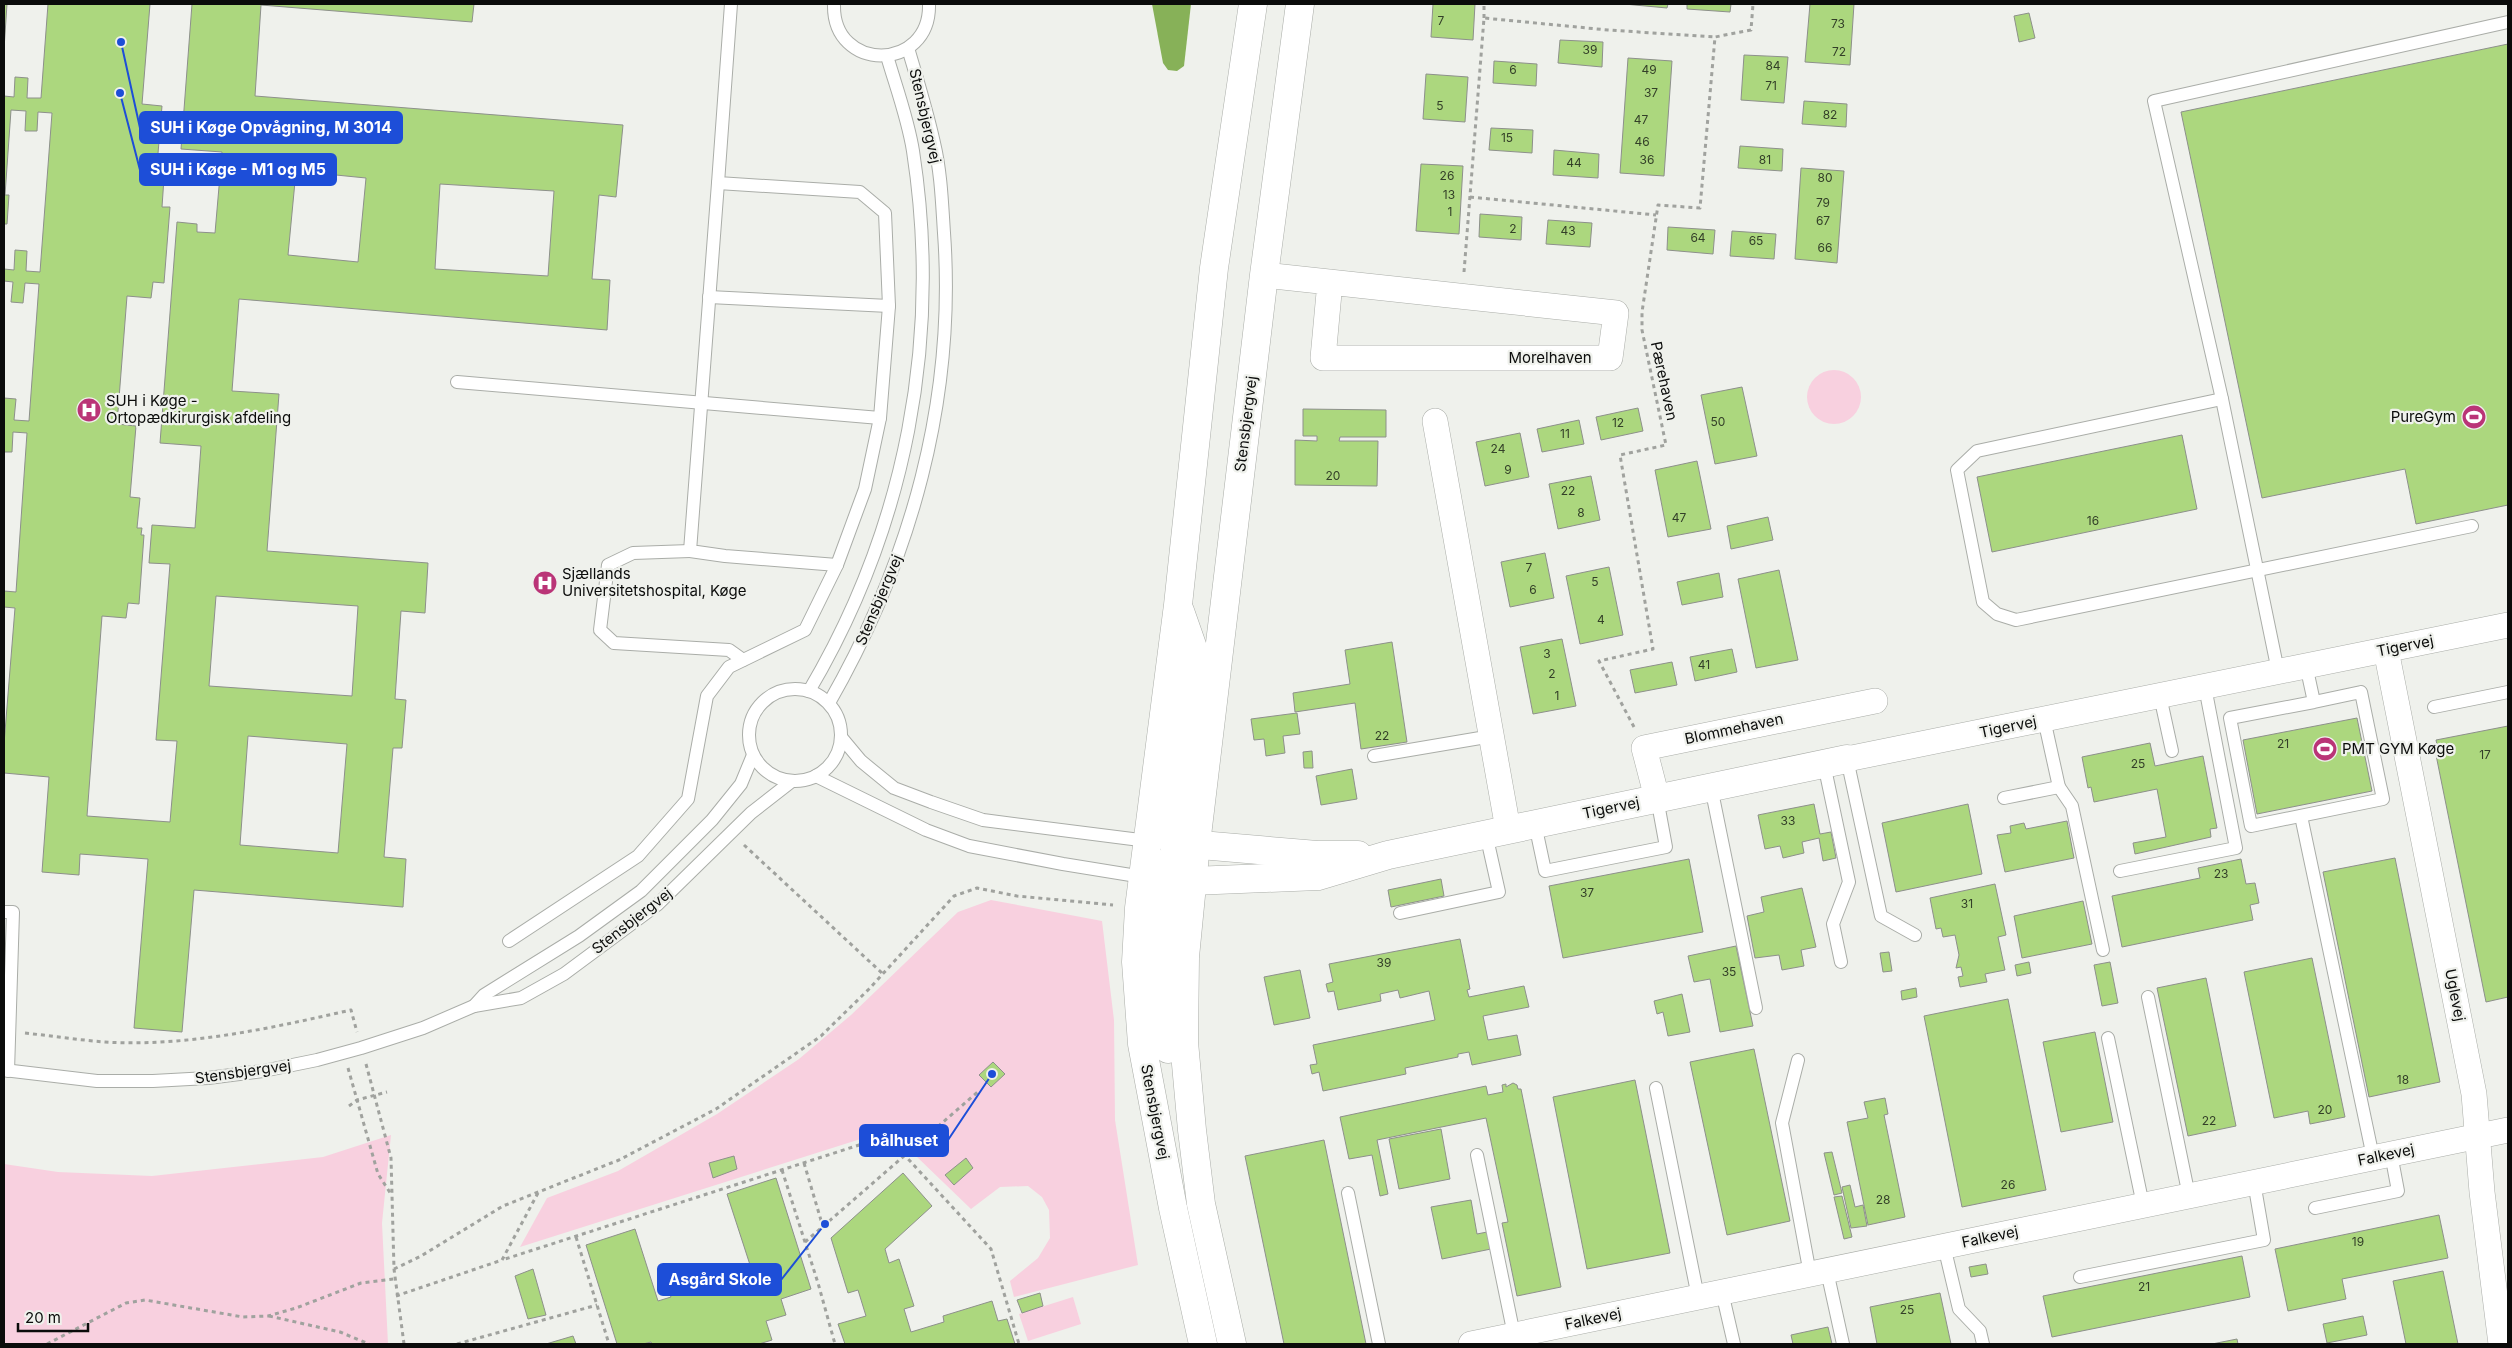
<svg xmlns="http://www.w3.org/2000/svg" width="2512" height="1348" font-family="Inter,sans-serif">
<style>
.green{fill:#f8d0df}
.water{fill:#87b158}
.building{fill:#acd77e;stroke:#8d908b;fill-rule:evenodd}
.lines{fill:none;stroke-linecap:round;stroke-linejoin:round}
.lane-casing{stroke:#aaada8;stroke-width:14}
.street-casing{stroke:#aaada8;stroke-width:26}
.secondary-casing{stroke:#aaada8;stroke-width:29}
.path{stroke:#a0a29e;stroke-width:3;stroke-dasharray:4 4;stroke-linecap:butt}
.lane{stroke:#fff;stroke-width:12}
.street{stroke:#fff;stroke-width:25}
.secondary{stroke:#fff;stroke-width:28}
.labels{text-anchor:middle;stroke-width:4.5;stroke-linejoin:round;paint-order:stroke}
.number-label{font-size:12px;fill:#333f28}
.street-label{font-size:15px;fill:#0b0c0b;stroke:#eff1ec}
.poi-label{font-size:15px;fill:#0b0c0b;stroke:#eff1ec;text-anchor:start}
.leader{fill:none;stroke:#1d4ed8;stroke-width:2}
.callout-dot{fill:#1d4ed8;stroke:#eff1ec;stroke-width:2}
.callout{fill:#1d4ed8;stroke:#1d4ed8;stroke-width:2}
.callout-label{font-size:16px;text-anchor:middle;font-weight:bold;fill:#fff}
</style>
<rect width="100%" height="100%" fill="#eff1ec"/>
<g class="green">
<circle cx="1834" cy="397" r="27"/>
<path d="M991,900L1102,921L1114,1020L1115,1120L1138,1265L1014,1297L1010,1281L1038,1258L1050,1238L1049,1210L1042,1197L1028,1186L1000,1187L971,1209L889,1130L520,1247L547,1198L618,1171L717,1114L799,1059L851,1015L958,912Z"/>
<path d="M391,1135L382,1223L388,1344H4V1164L58,1172L152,1176L323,1157Z"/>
<path d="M1073,1297L1081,1324L1028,1341L1019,1314Z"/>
</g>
<path class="water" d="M1152,4H1191L1184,66L1177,71L1168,70L1163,63Z"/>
<g class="building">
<path d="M4,4H7L4,49Z"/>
<path d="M48,4H150L142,104L162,106L156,177L164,178L162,207H170L164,283L153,282L151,298L127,296L117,424L136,426L130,497L140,498L137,528H142L141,535H144L139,604L128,603L126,618L102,616L87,816L170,822L177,741L156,740L170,564L149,563L152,525L195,528L201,446L160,443L177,222L197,224V232L215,233L222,152L181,149L192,4H474L472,22L261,5L255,96L623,125L616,197L599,195L592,279L610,280L607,330L239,299L232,391L279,394L267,551L428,563L425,613L401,611L395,699L406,700L402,748H393L384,857L406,859L403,907L194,890L182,1032L134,1028L148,859L80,854L79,875L42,872L49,777L4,773V744L15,608L4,607V591L16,592L27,433L13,432L12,452H4V398L16,399L14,420L29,421L39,284L25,283L23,303L11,302L13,282L4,281V269L14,270L15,250L27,251L26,271L40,272L52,113L38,112L37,131H25L26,111L11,110L5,195H9L7,224H4V96L14,97L15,77L28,78L27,98H41ZM296,171L366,178L358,262L288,255ZM440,184L554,191L548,276L435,269ZM216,596L358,606L352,696L209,686ZM248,736L347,744L338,853L240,845Z"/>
<path d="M1433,4H1475L1473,40L1431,37Z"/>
<path d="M1624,4H1668L1667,8Z"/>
<path d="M1687,4H1731L1730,12L1687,9Z"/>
<path d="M1810,4H1854L1850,65L1805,62Z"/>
<path d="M2029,13L2035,38L2019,42L2014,16Z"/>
<path d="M1560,40L1603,42L1602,67L1558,63Z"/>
<path d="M2508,44V505L2416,524L2405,469L2262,498L2181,112Z"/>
<path d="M1744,55L1788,57L1784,103L1741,100Z"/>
<path d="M1628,58L1672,61L1664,176L1620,173Z"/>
<path d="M1494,61L1537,64L1536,86L1493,83Z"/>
<path d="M1426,74L1468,77L1465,122L1423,119Z"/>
<path d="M1804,101L1847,104L1846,127L1802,124Z"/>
<path d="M1491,128L1533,130L1532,153L1489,150Z"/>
<path d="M1740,146L1783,149L1782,171L1738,168Z"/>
<path d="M1554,150L1599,154L1598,178L1553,175Z"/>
<path d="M1421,164L1463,166L1459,234L1416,231Z"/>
<path d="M1801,168L1844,171L1837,263L1795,259Z"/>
<path d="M1480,214L1522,217L1521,240L1479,237Z"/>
<path d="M1548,220L1592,223L1590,247L1546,244Z"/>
<path d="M1668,227L1715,230L1713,254L1667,250Z"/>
<path d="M1732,231L1776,234L1774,259L1730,256Z"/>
<path d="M1742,387L1757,456L1715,464L1701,395Z"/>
<path d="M1638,408L1643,431L1601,440L1596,417Z"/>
<path d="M1303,409L1386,410V437H1340L1339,441H1378L1377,486L1295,485V440L1317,441V436H1303Z"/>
<path d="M1579,420L1584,444L1542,452L1537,429Z"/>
<path d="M1520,433L1529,477L1485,486L1476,442Z"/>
<path d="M2182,435L2197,509L1992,552L1977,477Z"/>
<path d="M1697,461L1711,529L1668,537L1655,470Z"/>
<path d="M1591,476L1600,520L1558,529L1549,484Z"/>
<path d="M1768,517L1773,540L1731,549L1727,526Z"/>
<path d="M1545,553L1554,598L1510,607L1501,562Z"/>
<path d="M1609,567L1623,635L1580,644L1566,576Z"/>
<path d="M1779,570L1798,660L1756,668L1738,579Z"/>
<path d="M1719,573L1723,597L1682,605L1677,582Z"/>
<path d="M1562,639L1576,706L1533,714L1520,647Z"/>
<path d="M1392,642L1407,742L1361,749L1355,703L1295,712L1293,693L1350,684L1345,650Z"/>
<path d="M1732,649L1737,672L1695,681L1690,657Z"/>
<path d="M1672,662L1677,685L1635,693L1630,670Z"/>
<path d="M1297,713L1300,734L1283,736L1285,753L1266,756L1264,739L1254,740L1251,719Z"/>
<path d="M2357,718L2372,791L2257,814L2243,740Z"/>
<path d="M2508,726V997L2486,1002L2435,750H2438L2436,740Z"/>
<path d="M2150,743L2155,766L2203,756L2217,828L2210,829L2211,837L2135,854L2133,843L2166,837L2157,789L2094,802L2091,787L2088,788L2082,757Z"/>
<path d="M1312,751L1313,768H1304L1303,752Z"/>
<path d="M1352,769L1357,799L1321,805L1316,776Z"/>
<path d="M1814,804L1820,834L1831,832L1836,858L1823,861L1819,838L1802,842L1804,853L1783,858L1780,846L1765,849L1758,815Z"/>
<path d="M1968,804L1982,874L1896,892L1882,823Z"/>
<path d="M2067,821L2074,858L2005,872L1997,835L2011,833L2010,826L2024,823L2026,829Z"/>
<path d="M2395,858L2440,1082L2369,1097L2323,872Z"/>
<path d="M1689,859L1703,932L1563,958L1549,886Z"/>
<path d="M2241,859L2246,884L2255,883L2259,903L2250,905L2253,920L2122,947L2112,896L2200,878L2198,868Z"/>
<path d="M1441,879L1444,896L1391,907L1388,890Z"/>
<path d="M1995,884L2006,935L1998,937L2005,970L1985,974L1987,982L1960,987L1958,977L1963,976L1961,967L1956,968L1959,955L1955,935L1943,937L1941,928L1936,929L1930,898Z"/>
<path d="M1802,888L1816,947L1801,950L1804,966L1782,970L1779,955L1755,958L1747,916L1764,912L1761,897Z"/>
<path d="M2083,901L2092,944L2022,958L2014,916Z"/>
<path d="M1460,939L1470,989L1467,990L1469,997L1524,986L1529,1007L1483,1016L1488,1040L1517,1035L1521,1055L1472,1065L1469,1052L1458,1054V1057L1405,1068L1406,1074L1323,1091L1319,1072L1312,1074L1310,1065L1317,1064L1313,1045L1435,1020L1429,991L1400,998L1398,990L1380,994L1381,1001L1338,1010L1334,991L1328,992L1326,984L1333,982L1329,964Z"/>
<path d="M1736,946L1753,1026L1720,1032L1710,979L1694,982L1688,956Z"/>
<path d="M1889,952L1892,971L1883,972L1880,953Z"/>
<path d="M2312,958L2345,1117L2310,1124L2308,1111L2274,1118L2244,972Z"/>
<path d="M2029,962L2031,973L2017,976L2015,965Z"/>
<path d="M2110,962L2118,1003L2102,1006L2094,965Z"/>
<path d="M1300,970L1310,1018L1274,1025L1264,977Z"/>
<path d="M2206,978L2236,1126L2188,1136L2157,988Z"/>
<path d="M1916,988L1917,997L1902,1000L1901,991Z"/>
<path d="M1682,994L1690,1032L1668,1036L1663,1012L1657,1014L1654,1001Z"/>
<path d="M2008,999L2046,1190L1962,1207L1924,1016Z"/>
<path d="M2095,1032L2113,1122L2061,1132L2043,1042Z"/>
<path d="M1754,1049L1790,1221L1727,1235L1690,1062Z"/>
<path d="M993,1062L1005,1074L991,1087L979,1075Z"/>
<path d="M1635,1080L1670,1253L1587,1269L1553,1097Z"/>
<path d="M1513,1083L1517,1085L1518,1089H1521L1561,1287L1517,1296L1502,1223L1508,1222L1486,1118L1377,1140L1388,1194L1380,1196L1372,1155L1349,1159L1340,1117L1486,1086L1488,1095L1503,1092L1502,1085L1506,1084V1087Z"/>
<path d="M1885,1098L1888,1114L1884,1115L1905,1217L1868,1225L1847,1122L1868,1118L1864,1102Z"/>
<path d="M1441,1129L1450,1179L1399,1189L1389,1139Z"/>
<path d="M1324,1140L1366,1344H1284L1245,1156Z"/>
<path d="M1832,1152L1842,1193L1834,1195L1824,1153Z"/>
<path d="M734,1156L737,1169L713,1178L709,1163Z"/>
<path d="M966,1158L973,1168L954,1185L945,1175Z"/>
<path d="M903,1173L932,1206L885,1249L889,1263L899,1259L914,1306L904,1309L911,1332L944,1322L943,1316L992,1301L998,1321L1007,1319L1015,1344H845L838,1324L866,1316L858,1290L848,1293L831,1238Z"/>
<path d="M776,1178L811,1289L781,1299L786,1315L766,1321L772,1340L759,1344H652L651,1342L643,1344H617L586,1245L635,1229L658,1301L671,1297L667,1288L738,1266L740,1275L752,1271L727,1194Z"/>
<path d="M1850,1185L1855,1207L1863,1205L1867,1226L1851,1228L1842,1187Z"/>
<path d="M1842,1196L1852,1237L1844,1239L1834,1197Z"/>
<path d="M1471,1200L1477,1234L1487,1232L1491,1249L1442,1259L1431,1207Z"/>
<path d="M2439,1215L2448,1258L2342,1279L2346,1299L2288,1311L2275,1249Z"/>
<path d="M2242,1256L2250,1297L2052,1337L2043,1296Z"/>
<path d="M1986,1264L1988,1274L1971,1277L1969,1267Z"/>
<path d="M533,1269L546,1315L528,1319L515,1276Z"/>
<path d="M2443,1271L2458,1344H2406L2393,1281Z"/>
<path d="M1040,1293L1043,1306L1022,1313L1017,1300Z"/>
<path d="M1940,1293L1951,1344H1877L1870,1307Z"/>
<path d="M2363,1316L2367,1335L2327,1343L2323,1324Z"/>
<path d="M1828,1327L1832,1344H1793L1791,1335Z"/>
<path d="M573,1336L576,1344H546Z"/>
<path d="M2237,1339L2238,1344H2212Z"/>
</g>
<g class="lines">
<defs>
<g id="lane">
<path d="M834,4C832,73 931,72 929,4"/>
<path d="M718,183L690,551L725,556L837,565"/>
<path d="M709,297L889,306"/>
<path d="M457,382L880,418"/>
<path d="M2222,399L1977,451L1957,470L1983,602L1997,614L2016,620L2472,526"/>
<path d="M690,551L633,553L608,565L600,630L614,643L729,650L743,660"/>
<path d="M2306,665L2314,702L2230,718L2251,826L2383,799L2361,692L2314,702"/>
<path d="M2278,671L2222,399L2154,101L2508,22"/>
<circle cx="795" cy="735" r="46"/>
<path d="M809,691C906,527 942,339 913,151C908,119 896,87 887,56"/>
<path d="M2160,696L2172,751"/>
<path d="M829,703C911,560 956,399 944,233C942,203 941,172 934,143C927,111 917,79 908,48"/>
<path d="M2434,707L2508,692"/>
<path d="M841,737L861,761L894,788L931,802L983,820L1148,841"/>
<path d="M1374,756L1492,736"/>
<path d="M1847,759L1881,916L1915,935"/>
<path d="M1824,764L1849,882L1833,924L1841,962"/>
<path d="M816,776L926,830L969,846L1063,864L1143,877"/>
<path d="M1711,787L1756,1008"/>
<path d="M2059,787L2072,806L2103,950"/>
<path d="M2004,798L2059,787L2044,719"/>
<path d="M2301,816L2373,1157"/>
<path d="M1535,824L1545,871L1666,847L1657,798"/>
<path d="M2120,871L2236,848L2205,687"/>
<path d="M4,912H13L8,1071"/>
<path d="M1400,913L1499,892L1486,834"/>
<path d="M509,941L638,856L688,799L707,696L729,667L805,630L837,565L865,489L880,418L889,306L885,213L860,192L718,183L731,4"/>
<path d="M2148,997L2189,1196"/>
<path d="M474,1006L484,995L579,936L641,891L712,820L741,784L753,755"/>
<path d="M2108,1038L2143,1205"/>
<path d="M1798,1060L1782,1123L1810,1274"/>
<path d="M4,1070L97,1081H153L208,1078L263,1071L317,1060L361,1048L423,1028L474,1006L521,998L564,974L657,905L751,813L792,781"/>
<path d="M1656,1088L1698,1297"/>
<path d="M1477,1155L1514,1335"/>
<path d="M1348,1193L1379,1344"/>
<path d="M2315,1208L2398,1191L2391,1154"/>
<path d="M1944,1246L1959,1309L1980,1331L1983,1344"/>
<path d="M1827,1271L1843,1344"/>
<path d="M2080,1277L2264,1240L2254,1182"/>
<path d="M1722,1292L1734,1344"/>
</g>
<g id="street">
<path d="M1264,275C1381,287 1499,301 1616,313L1610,358H1323L1330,282"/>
<path d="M1435,421L1508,829"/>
<path d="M2386,650L2474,1094L2482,1192L2501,1344"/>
<path d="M1847,759L2508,625"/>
<path d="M1657,798L1644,748L1875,701"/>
<path d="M1471,1344L2508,1130"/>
</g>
<g id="secondary">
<path d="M1180,611L1194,651L1188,721L1173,843L1192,881"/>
<path d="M1177,843L1317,855H1358"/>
<path d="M1160,864L1168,880L1162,964L1168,1049"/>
<path d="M1143,877L1192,881L1318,876L1388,855L1847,759"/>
<path d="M1203,1344L1173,1208L1142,1044L1136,962L1139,908L1178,605L1214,268L1253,4"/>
<path d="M1232,1344L1201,1204L1192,1130L1184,1042L1185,957L1196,844L1264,275L1300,4"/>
</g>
</defs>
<use href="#lane" class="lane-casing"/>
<use href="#street" class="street-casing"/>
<use href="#secondary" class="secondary-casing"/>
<g class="path">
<path d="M1484,18V4"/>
<path d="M1470,197L1656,215"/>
<path d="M1464,272L1484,18L1608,30L1715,37"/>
<path d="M1634,727L1599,661L1653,649L1620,455L1666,445L1642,330V312L1658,205L1700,208L1715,37L1751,30L1753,4"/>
<path d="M744,845L883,974"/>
<path d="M25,1033C52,1036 79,1040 105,1042C188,1047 271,1028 351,1010L357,1032"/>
<path d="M366,1064L391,1158L394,1269L404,1344"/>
<path d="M348,1068L378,1174L391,1194"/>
<path d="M349,1106L357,1100L387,1092"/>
<path d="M804,1163L823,1227"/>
<path d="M782,1170L818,1283L835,1344"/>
<path d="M538,1193L502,1260L887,1136L991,1249L1019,1344"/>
<path d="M576,1237L609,1344"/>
<path d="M805,1242L980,1090"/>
<path d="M394,1269L421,1256L503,1206L619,1160L716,1109L821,1036L869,989L954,896L977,888L1017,896L1113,905"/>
<path d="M396,1296L502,1260"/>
<path d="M269,1316L340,1332L369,1344"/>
<path d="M47,1344L126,1303L145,1300L243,1317L268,1316L296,1308L361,1283L394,1279"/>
<path d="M457,1344L597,1305"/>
</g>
<use href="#lane" class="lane"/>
<use href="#street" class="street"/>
<use href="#secondary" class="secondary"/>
</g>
<defs>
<symbol id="hospital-disc" viewBox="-11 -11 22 22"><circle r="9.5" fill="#ba3477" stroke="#eff1ec"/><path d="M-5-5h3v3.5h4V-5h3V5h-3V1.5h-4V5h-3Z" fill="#fff"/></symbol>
<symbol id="stadium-disc" viewBox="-11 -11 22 22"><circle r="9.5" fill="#ba3477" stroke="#eff1ec"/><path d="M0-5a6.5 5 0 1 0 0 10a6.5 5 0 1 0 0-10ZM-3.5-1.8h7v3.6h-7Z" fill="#fff"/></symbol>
</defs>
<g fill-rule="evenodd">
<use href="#hospital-disc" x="75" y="396" width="28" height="28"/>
<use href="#stadium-disc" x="2460" y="403" width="28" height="28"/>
<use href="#hospital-disc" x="531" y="569" width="28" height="28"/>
<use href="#stadium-disc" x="2311" y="735" width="28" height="28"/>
</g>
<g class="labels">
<g class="number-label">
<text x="1441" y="25">7</text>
<text x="1838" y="28">73</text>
<text x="1590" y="54">39</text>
<text x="1839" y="56">72</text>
<text x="1773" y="70">84</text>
<text x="1513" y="74">6</text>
<text x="1649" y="74">49</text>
<text x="1771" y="90">71</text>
<text x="1651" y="97">37</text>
<text x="1440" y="110">5</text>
<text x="1830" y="119">82</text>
<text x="1641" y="124">47</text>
<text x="1507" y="142">15</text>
<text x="1642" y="146">46</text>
<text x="1647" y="164">36</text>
<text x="1765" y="164">81</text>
<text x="1574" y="167">44</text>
<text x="1447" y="180">26</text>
<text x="1825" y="182">80</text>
<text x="1449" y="199">13</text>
<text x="1823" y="207">79</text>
<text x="1450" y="216">1</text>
<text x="1823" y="225">67</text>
<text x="1513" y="233">2</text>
<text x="1568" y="235">43</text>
<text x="1698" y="242">64</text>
<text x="1756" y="245">65</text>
<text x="1825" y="252">66</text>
<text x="1718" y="426">50</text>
<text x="1618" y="427">12</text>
<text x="1565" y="438">11</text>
<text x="1498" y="453">24</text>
<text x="1508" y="474">9</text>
<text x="1333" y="480">20</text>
<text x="1568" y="495">22</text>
<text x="1581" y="517">8</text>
<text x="1679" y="522">47</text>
<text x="2093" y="525">16</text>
<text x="1529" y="572">7</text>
<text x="1595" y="586">5</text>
<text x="1533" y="594">6</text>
<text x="1601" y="624">4</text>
<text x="1547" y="658">3</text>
<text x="1704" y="669">41</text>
<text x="1552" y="678">2</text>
<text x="1557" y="700">1</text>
<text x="1382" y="740">22</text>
<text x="2283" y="748">21</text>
<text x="2485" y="759">17</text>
<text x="2138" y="768">25</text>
<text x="1788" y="825">33</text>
<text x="2221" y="878">23</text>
<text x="1587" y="897">37</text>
<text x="1967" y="908">31</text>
<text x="1384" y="967">39</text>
<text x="1729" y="976">35</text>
<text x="2403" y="1084">18</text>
<text x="2325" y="1114">20</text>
<text x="2209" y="1125">22</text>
<text x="2008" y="1189">26</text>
<text x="1883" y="1204">28</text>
<text x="2358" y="1246">19</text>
<text x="2144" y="1291">21</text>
<text x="1907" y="1314">25</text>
</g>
<g class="street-label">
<text transform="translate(925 116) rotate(77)" y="5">Stensbjergvej</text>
<text x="1550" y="363">Morelhaven</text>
<text transform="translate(1664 381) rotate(78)" y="5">Pærehaven</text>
<text transform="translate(1246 424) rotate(-83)" y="5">Stensbjergvej</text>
<text transform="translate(879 600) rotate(-67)" y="5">Stensbjergvej</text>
<text transform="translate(2405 646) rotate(-11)" y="5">Tigervej</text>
<text transform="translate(2008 727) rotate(-12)" y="5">Tigervej</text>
<text transform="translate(1734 729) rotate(-12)" y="5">Blommehaven</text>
<text transform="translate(1611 808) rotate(-12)" y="5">Tigervej</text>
<text transform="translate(632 921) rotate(-38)" y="5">Stensbjergvej</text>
<text transform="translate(2455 995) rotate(79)" y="5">Uglevej</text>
<text transform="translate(243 1072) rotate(-8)" y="5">Stensbjergvej</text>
<text transform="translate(1155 1112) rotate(79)" y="5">Stensbjergvej</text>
<text transform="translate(2386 1155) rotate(-12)" y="5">Falkevej</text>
<text transform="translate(1990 1237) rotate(-12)" y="5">Falkevej</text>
<text transform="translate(1593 1319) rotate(-12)" y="5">Falkevej</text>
</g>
<g class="poi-label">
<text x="106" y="406">SUH i Køge -<tspan x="106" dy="17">Ortopædkirurgisk afdeling</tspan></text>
<text x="2456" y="422" text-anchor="end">PureGym</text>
<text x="562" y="579">Sjællands<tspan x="562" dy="17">Universitetshospital, Køge</tspan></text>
<text x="2342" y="754">PMT GYM Køge</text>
</g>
</g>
<path class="leader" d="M121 42L140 128M120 93L140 170M992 1074L948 1140M825 1224L781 1280"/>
<g class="callout-dot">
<circle cx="121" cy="42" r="5"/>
<circle cx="120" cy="93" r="5"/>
<circle cx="992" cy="1074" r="5"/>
<circle cx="825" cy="1224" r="5"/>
</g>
<g class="callout">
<rect x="140" y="112" width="262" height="31" rx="5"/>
<rect x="140" y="154" width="196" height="31" rx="5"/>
<rect x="860" y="1125" width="88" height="31" rx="5"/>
<rect x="658" y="1264" width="123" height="31" rx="5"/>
</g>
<g class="callout-label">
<text x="271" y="133">SUH i Køge Opvågning, M 3014</text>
<text x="238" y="175">SUH i Køge - M1 og M5</text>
<text x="904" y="1146">bålhuset</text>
<text x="720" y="1285">Asgård Skole</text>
</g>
<rect width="2512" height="1348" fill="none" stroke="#0b0c0b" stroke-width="10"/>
<path d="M18 1323v8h70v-8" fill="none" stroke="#0b0c0b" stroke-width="2.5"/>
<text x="25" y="1323" font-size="15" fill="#0b0c0b" stroke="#eff1ec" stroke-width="4" paint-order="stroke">20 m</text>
</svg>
